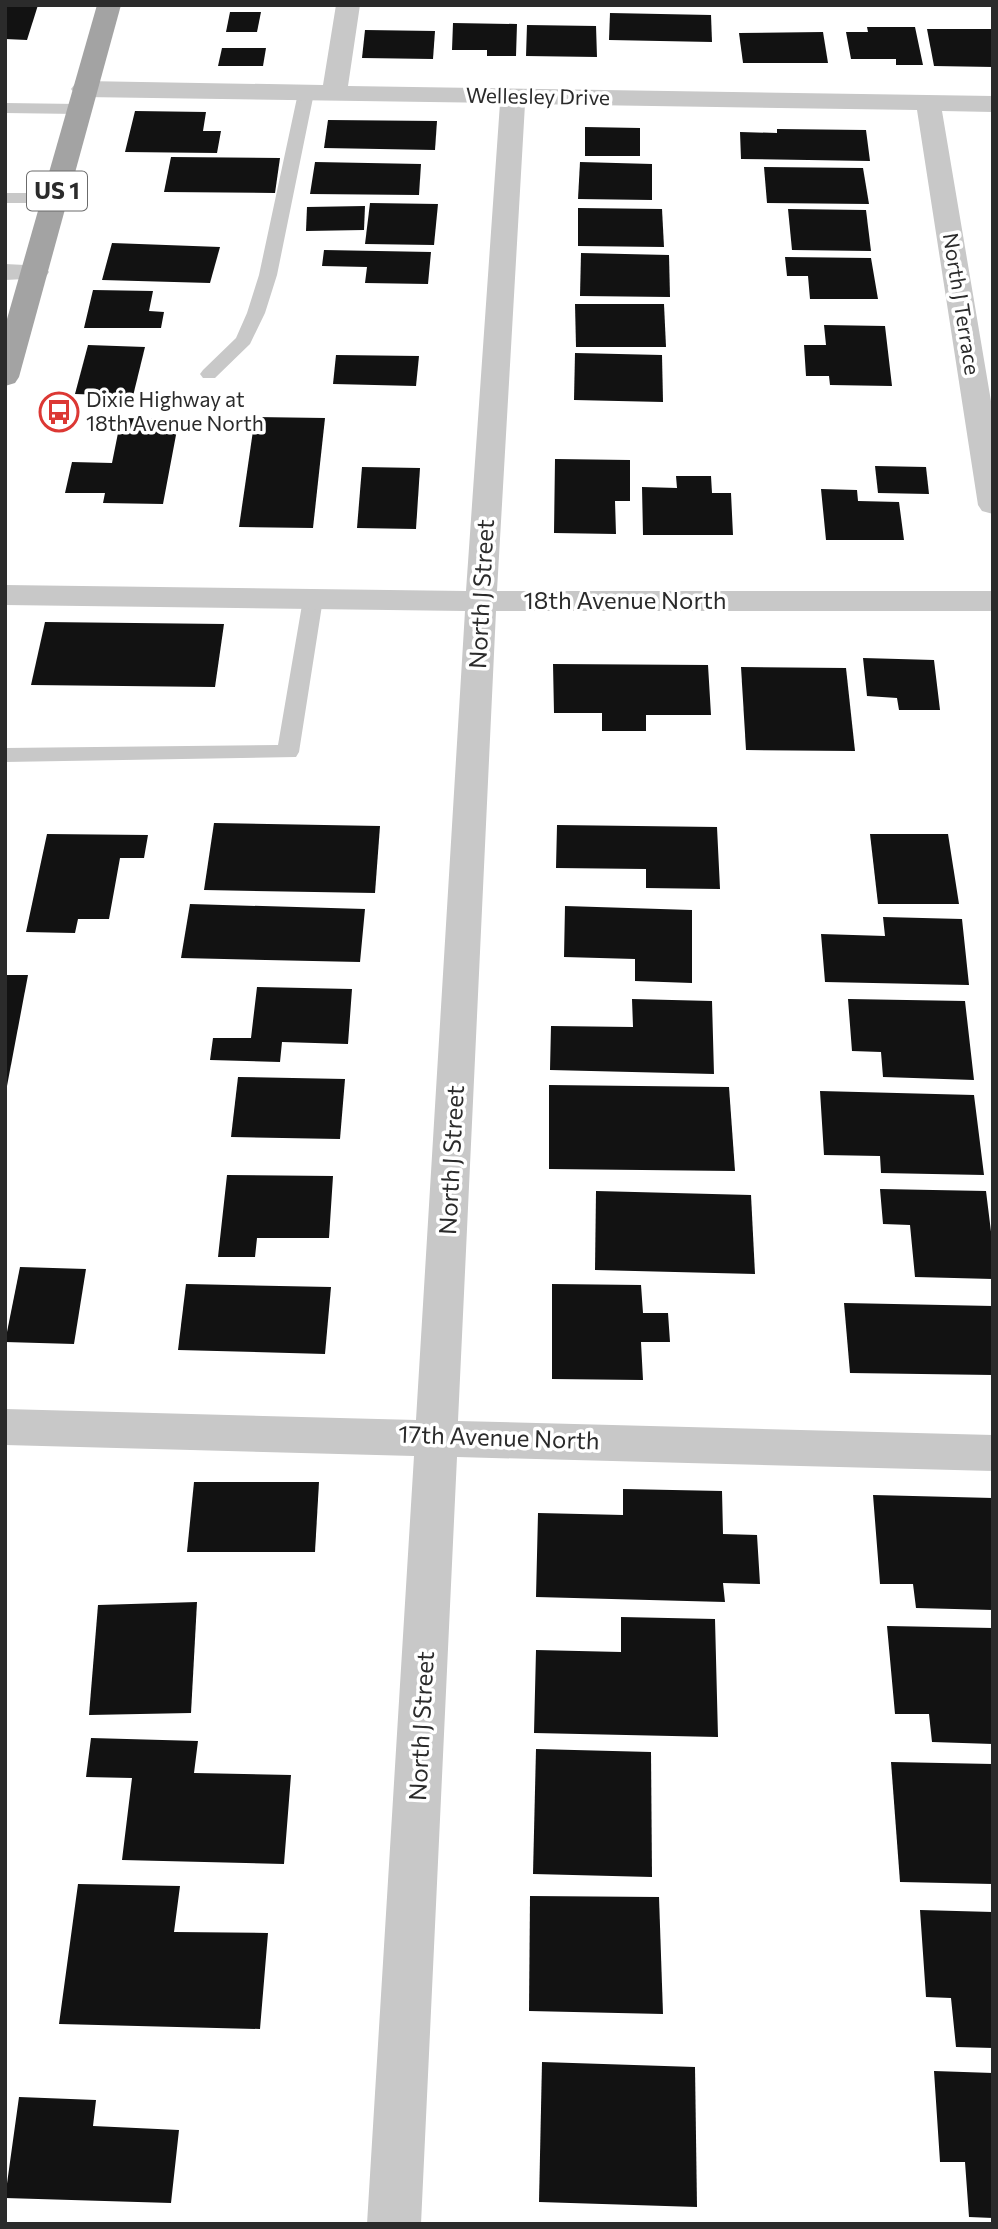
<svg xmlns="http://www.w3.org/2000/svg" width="998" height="2229" font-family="Commissioner,sans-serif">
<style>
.building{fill:#121212}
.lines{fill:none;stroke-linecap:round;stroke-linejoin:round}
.lane{fill:#c8c8c8;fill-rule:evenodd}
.street{fill:#c8c8c8;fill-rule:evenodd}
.primary{fill:#a3a3a3;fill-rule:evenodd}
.labels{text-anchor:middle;stroke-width:7;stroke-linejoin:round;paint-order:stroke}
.far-street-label{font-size:21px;fill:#2b2b2b;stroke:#fff}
.far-poi-label{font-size:21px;fill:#2b2b2b;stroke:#fff;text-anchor:start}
.shield{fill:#fff;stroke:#6b6b6b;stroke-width:2}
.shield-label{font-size:23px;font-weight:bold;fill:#2b2b2b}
.street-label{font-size:24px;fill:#2b2b2b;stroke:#fff}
</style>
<rect width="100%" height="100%" fill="#fff"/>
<g class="building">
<path d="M5,5H38L27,40L5,39Z"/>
<path d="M230,12H261L257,32H226Z"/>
<path d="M610,13L711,15L712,42L609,40Z"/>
<path d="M453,23L517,24L516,56H487V50H452Z"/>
<path d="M527,25L596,26L597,57L526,56Z"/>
<path d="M867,27H915L923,65H896V59H851L846,32H868Z"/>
<path d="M927,29H992L993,67L934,66Z"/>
<path d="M365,30L435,31L433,59L362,58Z"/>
<path d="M823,32L828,63H743L739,33Z"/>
<path d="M222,48H266L263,66H218Z"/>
<path d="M135,111L206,112L203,131H221L217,153L125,152Z"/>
<path d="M328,120L437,121L435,150L324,148Z"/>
<path d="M585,127L640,128V156H585Z"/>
<path d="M777,129L866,130L870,161L741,159L740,132L777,133Z"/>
<path d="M171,157L280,158L275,193L164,192Z"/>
<path d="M315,162L421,164L419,195L310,194Z"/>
<path d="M580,162L652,164V200L578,199Z"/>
<path d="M764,167L863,168L869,204L767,203Z"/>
<path d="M370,203L438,204L434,245L365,244Z"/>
<path d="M365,206L364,230L306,231L307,207Z"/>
<path d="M578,208L662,209L664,247L578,246Z"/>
<path d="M788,209L866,210L871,251L792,250Z"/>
<path d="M112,243L220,247L210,283L102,280Z"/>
<path d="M324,250L431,252L428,284L365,283L367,267L322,266Z"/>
<path d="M581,253L669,255L670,297L580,296Z"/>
<path d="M785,257L871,258L878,299H810L808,276H787Z"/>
<path d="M93,290L153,291L149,311L164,312L161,328H84Z"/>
<path d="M575,304H664L666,347H576Z"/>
<path d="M824,325L885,326L892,386L830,385L829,376H806L804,345H826Z"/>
<path d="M88,345L145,347L133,396L75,394Z"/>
<path d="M575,353L662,355L663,402L574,400Z"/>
<path d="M336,355L419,356L416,386L333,384Z"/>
<path d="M255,417L325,418L313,528L239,527Z"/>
<path d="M121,418L179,419L163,504L103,503L105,493H65L72,462L112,463Z"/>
<path d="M555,459L630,460V501H615L616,534L554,533Z"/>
<path d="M875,466L926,467L929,494L878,493Z"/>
<path d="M362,467L420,468L416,529L357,528Z"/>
<path d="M676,476H711L712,493H731L733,535H643L642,487L677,488Z"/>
<path d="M821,489L857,490L858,501L899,502L904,540H826Z"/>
<path d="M45,622L224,624L215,687L31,685Z"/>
<path d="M863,658L934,660L940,710H899L897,698L867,696Z"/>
<path d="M553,664L708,665L711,715H646V731H602V713H554Z"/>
<path d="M741,667L846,668L855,751L746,750Z"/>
<path d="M214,823L380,826L375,893L204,890Z"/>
<path d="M557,825L717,827L720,889L646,888V869L556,868Z"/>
<path d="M47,834L148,835L144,858H120L109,919H78L75,933L26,932Z"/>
<path d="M870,834H948L959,904H878Z"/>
<path d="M190,904L365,909L360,962L181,958Z"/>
<path d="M565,906L692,910V983L635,981V959L564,957Z"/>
<path d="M883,917L962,919L969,985L825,982L821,934L885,936Z"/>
<path d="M5,975H28L7,1086H5Z"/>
<path d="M257,987L352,989L348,1044L282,1042L280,1062L210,1060L213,1038H251Z"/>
<path d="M632,999L712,1001L714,1074L550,1070L551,1026L633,1027Z"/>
<path d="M848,999L965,1001L974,1080L883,1077L881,1052L852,1051Z"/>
<path d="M238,1077L345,1079L340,1139L231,1137Z"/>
<path d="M549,1085L729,1087L735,1171L549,1169Z"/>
<path d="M820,1091L974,1095L984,1175L881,1173L880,1156L824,1155Z"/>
<path d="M227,1175L333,1176L329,1238H257L255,1257H218Z"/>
<path d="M880,1189L986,1191L993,1248V1279L915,1277L910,1225L883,1224Z"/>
<path d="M596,1191L751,1195L755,1274L595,1270Z"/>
<path d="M20,1267L86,1269L74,1344L5,1342Z"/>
<path d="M186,1284L331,1287L325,1354L178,1350Z"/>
<path d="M552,1284L641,1285L643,1313H668L670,1342H641L643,1380L552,1379Z"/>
<path d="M844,1303L993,1306V1375L850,1373Z"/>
<path d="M194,1482H319L315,1552H187Z"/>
<path d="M623,1489L722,1491L723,1534L757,1535L760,1584L723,1583L725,1602L536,1597L538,1513L623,1515Z"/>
<path d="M873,1495L993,1498V1610L916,1608L913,1584H880Z"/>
<path d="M197,1602L191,1713L89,1715L98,1605Z"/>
<path d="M621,1617L715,1619L718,1737L534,1733L536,1650L621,1652Z"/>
<path d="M887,1626L993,1628V1744L932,1742L929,1714H895Z"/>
<path d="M91,1738L198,1741L194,1773L291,1775L284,1864L122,1860L132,1778L86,1777Z"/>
<path d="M536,1749L651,1752L652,1877L533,1874Z"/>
<path d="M891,1762L993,1764V1884L900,1882Z"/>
<path d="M78,1884L180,1886L174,1932L268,1933L260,2029L59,2024Z"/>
<path d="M530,1896L659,1897L663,2014L529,2011Z"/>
<path d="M920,1910L993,1912V2048L956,2047L951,1998L926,1997Z"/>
<path d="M542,2062L695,2067L697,2207L539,2202Z"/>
<path d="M934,2071L993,2073V2218L969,2217L965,2162H940Z"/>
<path d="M19,2097L96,2100L93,2126L179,2130L171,2203L5,2198Z"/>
</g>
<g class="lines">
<g class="lane">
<path d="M306,88L314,93L277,275L265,313L250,344L215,378H203L200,374L203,370L236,338L247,313L259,275L298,93Z"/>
<path d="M5,103L78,104L86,109L78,114L5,113Z"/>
<path d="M5,193H56L64,198L56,203H5Z"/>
<path d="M313,593L320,595L323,599L299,752L296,757L5,762V748L278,745L303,599L306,595Z"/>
</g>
<g class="street">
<path d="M336,5H360L348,86L993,96V112L942,111L993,413V514L982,511L978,505L917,110L525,104L497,591H993V611H496L458,1421L993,1435V1471L457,1457L421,2224H367L414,1456L5,1445V1409L416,1420L465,611L5,605V585L466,591L500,103L84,97L75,94L71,89L75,84L84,81L323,85Z"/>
<path d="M5,264L45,266L49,272L45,278L5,280Z"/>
</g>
<path class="primary" d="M97,5H121L19,377L15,383L5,386V326Z"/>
</g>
<defs>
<symbol id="bus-ring" viewBox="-11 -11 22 22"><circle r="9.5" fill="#fff" stroke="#dc3834" stroke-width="1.5"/><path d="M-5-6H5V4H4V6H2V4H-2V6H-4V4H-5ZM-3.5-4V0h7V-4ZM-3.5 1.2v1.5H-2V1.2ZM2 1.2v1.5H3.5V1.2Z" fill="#dc3834"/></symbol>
</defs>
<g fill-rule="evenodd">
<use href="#bus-ring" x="37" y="390" width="44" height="44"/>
</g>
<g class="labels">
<g class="far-street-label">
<text transform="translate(538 97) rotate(1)" y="7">Wellesley Drive</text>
<text transform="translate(961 304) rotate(81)" y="7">North J Terrace</text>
</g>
<g class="far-poi-label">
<text x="86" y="407">Dixie Highway at<tspan x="86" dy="24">18th Avenue North</tspan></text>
</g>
<rect class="shield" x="27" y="171.5" width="60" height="39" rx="5"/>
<g class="shield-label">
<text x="57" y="199">US 1</text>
</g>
<g class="street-label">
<text transform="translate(482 594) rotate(-87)" y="8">North J Street</text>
<text x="625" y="609">18th Avenue North</text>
<text transform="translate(452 1160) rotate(-87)" y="8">North J Street</text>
<text transform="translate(499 1438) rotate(2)" y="8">17th Avenue North</text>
<text transform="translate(422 1726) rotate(-87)" y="8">North J Street</text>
</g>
</g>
<rect width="998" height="2229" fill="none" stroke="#2b2b2b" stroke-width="14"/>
</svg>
